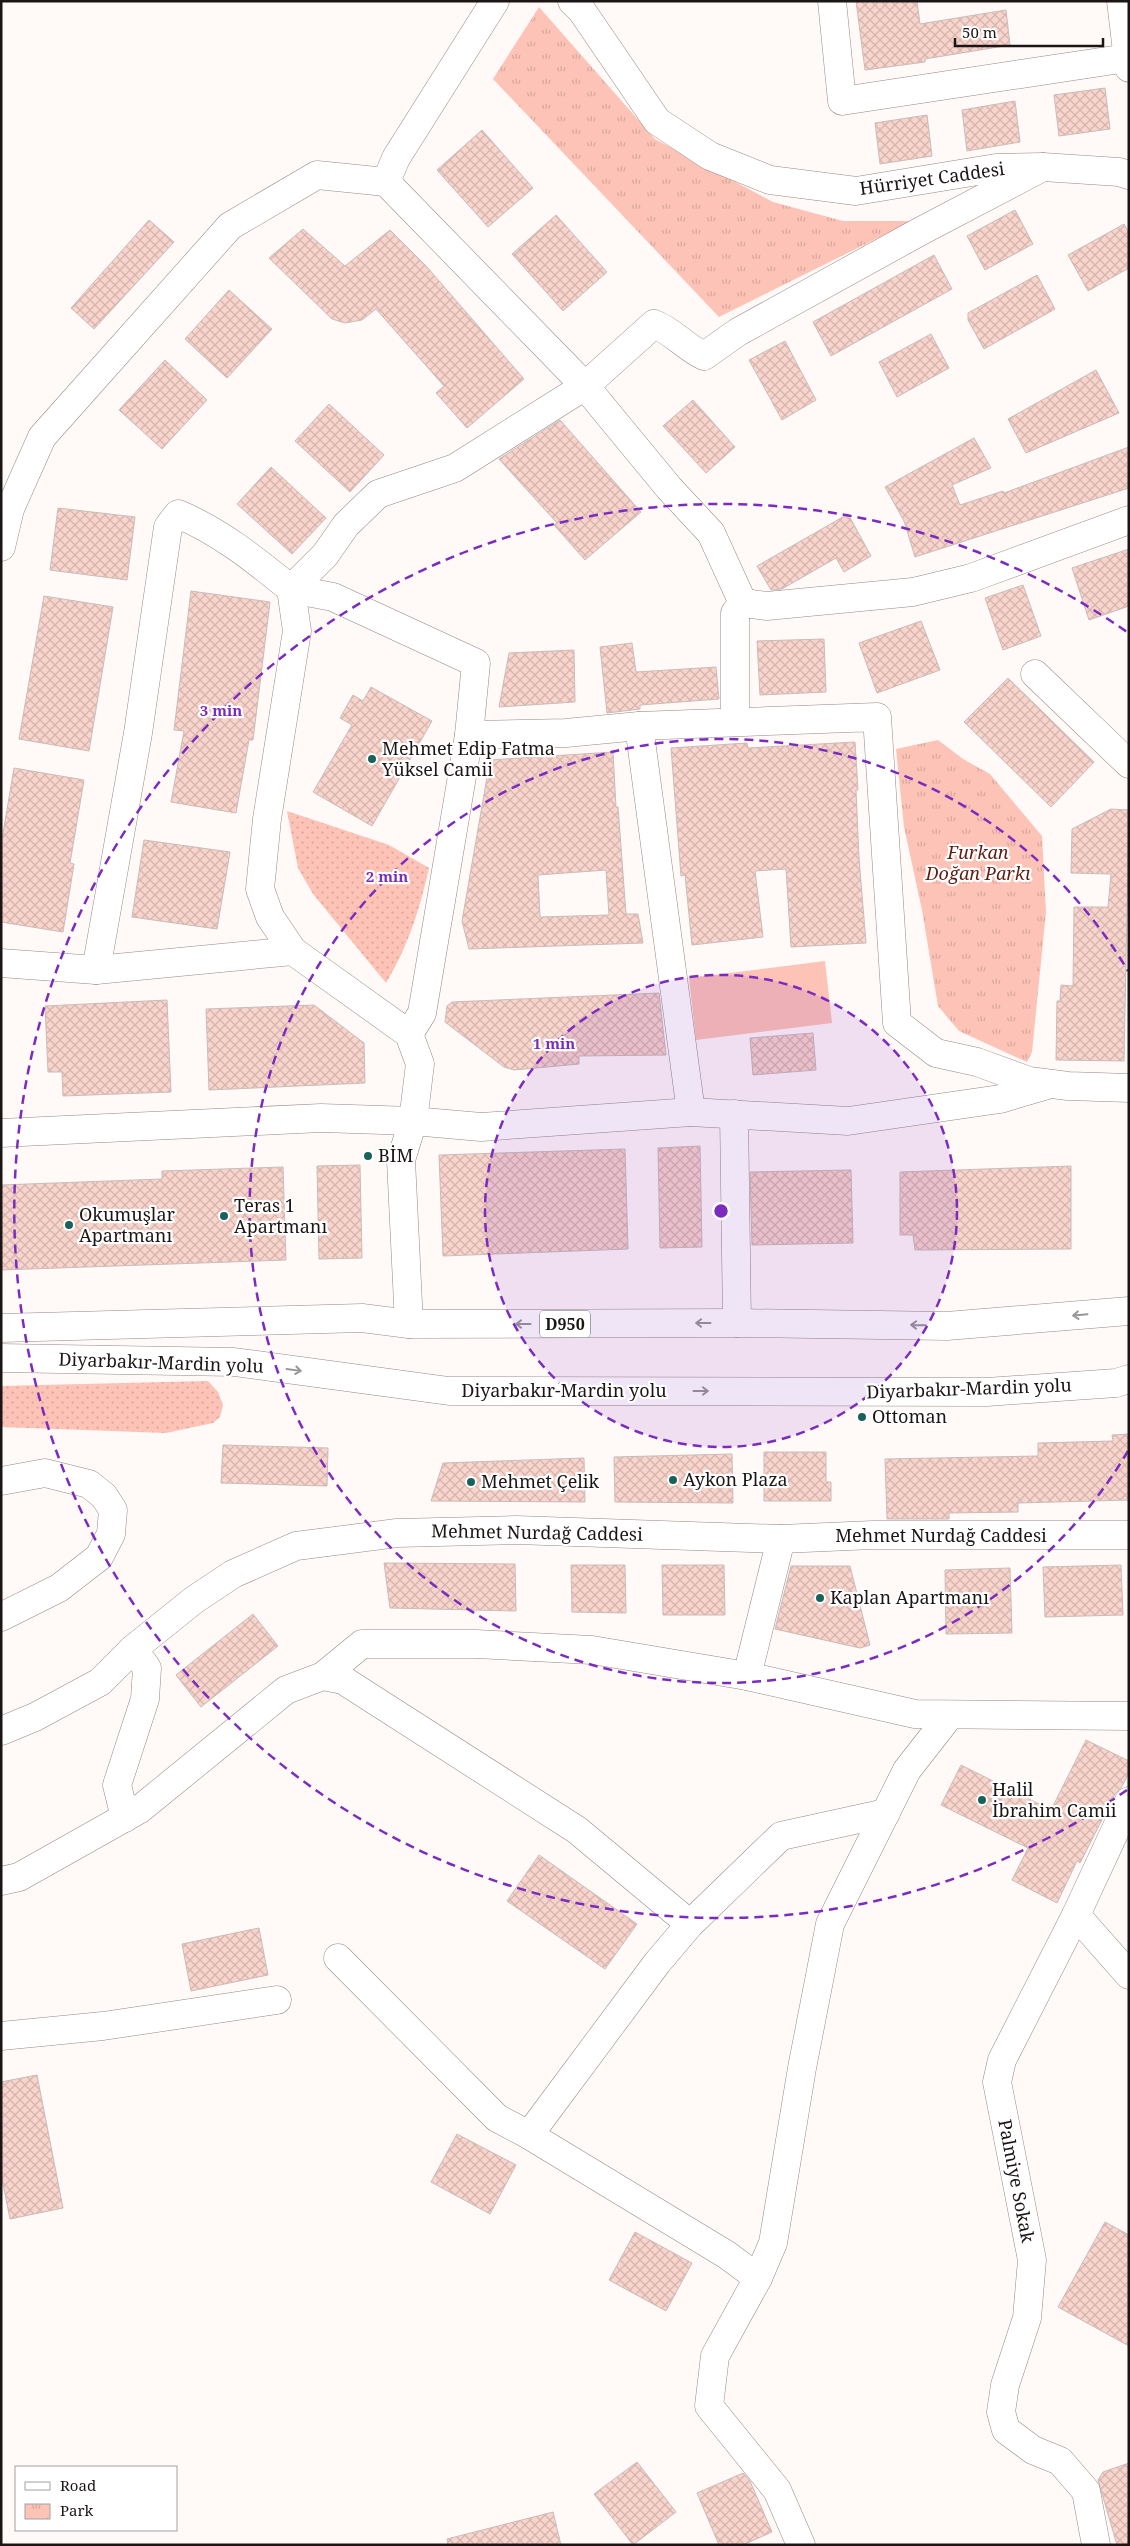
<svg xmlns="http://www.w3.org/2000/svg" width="1130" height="2546" font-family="'Noto Serif',serif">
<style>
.grass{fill:url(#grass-dots)}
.park{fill:url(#park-tufts)}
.pitch{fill:#fdc3b7}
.building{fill:url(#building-cross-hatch);stroke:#cabcb9;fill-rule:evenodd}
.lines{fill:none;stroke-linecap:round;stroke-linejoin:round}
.minor-casing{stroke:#968986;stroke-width:29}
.highway-casing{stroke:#968986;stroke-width:29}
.minor{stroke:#fff;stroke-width:28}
.highway{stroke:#fff;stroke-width:28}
.oneway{stroke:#989696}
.ring{fill:none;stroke:#7b2cbf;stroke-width:2.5;stroke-dasharray:9 6}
.poi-dot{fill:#186259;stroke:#fff;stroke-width:2}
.labels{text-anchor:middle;stroke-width:4.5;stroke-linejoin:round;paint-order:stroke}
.shield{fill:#fff;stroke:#5f5c5b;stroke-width:1}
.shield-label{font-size:16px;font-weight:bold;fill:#1b1615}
.street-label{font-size:18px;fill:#1b1615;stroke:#fff}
.poi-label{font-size:18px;fill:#1b1615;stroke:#fff;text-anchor:start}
.park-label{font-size:18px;font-style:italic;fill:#601d11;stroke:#fff}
.centre{fill:#7b2cbf;stroke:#fff;stroke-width:2.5}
.ring-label{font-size:15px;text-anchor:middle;font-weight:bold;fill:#7b2cbf;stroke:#fff;stroke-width:4.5;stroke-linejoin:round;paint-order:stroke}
</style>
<defs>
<pattern id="grass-dots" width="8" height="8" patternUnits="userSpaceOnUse" patternTransform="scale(1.25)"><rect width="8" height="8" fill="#fdc3b7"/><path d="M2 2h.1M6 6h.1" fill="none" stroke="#d8a79c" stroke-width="1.8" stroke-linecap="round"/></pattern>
<pattern id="park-tufts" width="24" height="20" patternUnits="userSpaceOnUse" patternTransform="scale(1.25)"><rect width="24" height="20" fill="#fdc3b7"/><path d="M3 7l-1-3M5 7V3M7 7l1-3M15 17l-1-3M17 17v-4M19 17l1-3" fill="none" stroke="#d8a79c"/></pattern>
<pattern id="building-cross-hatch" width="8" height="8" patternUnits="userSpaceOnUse" patternTransform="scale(1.25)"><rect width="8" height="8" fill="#f8d4cc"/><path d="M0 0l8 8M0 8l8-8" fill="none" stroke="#d4b5ae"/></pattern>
</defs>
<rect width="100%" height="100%" fill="#fff9f7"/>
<g class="grass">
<path d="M287,811L389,845L429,868C419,911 409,944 386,983L313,894L298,868Z"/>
<path d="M208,1381L218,1392L223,1405L220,1417L213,1423L166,1433L1,1427V1386Z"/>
</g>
<g class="park">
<path d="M539,7L655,139L773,202L843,221H912L719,317L493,79Z"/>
<path d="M938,740L963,759L990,774L1042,836L1046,912L1032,1052L1027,1062L959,1031L938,1006L922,910L904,827L896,749Z"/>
</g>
<path class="pitch" d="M825,961L832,1023L696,1040L689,978Z"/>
<g class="building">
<path d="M856,1H917L920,24L1006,10L1010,45L925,59V62L865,70Z"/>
<path d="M1105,88L1110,129L1059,136L1054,95Z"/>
<path d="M1015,101L1020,142L967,151L962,110Z"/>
<path d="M927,115L932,156L880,164L875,123Z"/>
<path d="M482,130L533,188L488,227L437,170Z"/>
<path d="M1015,210L1033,244L985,270L967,236Z"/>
<path d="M556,215L607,272L563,311L512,254Z"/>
<path d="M149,220L174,242L94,329L71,308Z"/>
<path d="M1124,224L1129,233V268L1088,291L1068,255Z"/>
<path d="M303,229L345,266L390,230L427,267L524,379L467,428L436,393L444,386L376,309L362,320L345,323L332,319L269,258Z"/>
<path d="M934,255L952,289L831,356L813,322Z"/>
<path d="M1037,275L1055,309L984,349L968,320V313Z"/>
<path d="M229,290L272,329L227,378L185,339Z"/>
<path d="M931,334L949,368L897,397L879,362Z"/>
<path d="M785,341L816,400L782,420L749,360Z"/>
<path d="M165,360L207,400L162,449L119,410Z"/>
<path d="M1096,370L1119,413L1026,453L1008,419Z"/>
<path d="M693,400L735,447L706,473L663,426Z"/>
<path d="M329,404L384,455L350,492L295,441Z"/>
<path d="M560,420L641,512L585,560L554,525L557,523L499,459Z"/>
<path d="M974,438L991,468L952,485L960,505L1003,491L1004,493L1129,447V488L915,557L904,521L885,487Z"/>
<path d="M271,467L326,518L292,554L237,504Z"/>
<path d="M58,508L135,517L127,580L50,570Z"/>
<path d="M848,514L871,556L844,572L836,558L782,589L771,590L757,566Z"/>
<path d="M1129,549V606L1089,620L1072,568Z"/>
<path d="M1023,585L1041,636L1003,650L985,598Z"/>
<path d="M191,591L270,602L253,740H249L236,813L171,802L184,731L174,730Z"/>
<path d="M44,596L113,607L89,751L19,739Z"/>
<path d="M921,621L940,670L877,693L859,643Z"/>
<path d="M824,639L826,692L760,695L757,641Z"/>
<path d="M632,643L636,672L716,667L719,699L640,705V709L607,713L600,647Z"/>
<path d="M574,650L575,702L499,707L509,653Z"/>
<path d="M1008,678L1094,762L1051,807L964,722Z"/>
<path d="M371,687L432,721L372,826L313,792L352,725L340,718L353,695L363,701Z"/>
<path d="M855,742L858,790H856L859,858L866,943L791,947L786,869L755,871L763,937L692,945L685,875L681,876L671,748L747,743L748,748Z"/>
<path d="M613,752L616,807H618L626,914H638L643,943L469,949L462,921L490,760ZM606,870L609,915L540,917L538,875Z"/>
<path d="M14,768L84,780L70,863L74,864L63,932L1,922V845Z"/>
<path d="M1111,809L1129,810L1124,1061L1056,1060L1057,1001H1060L1061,985L1073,986L1074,907H1108L1111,874L1071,873L1072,829Z"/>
<path d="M144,840L230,852L217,929L132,917Z"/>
<path d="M659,993L666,1055L579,1056V1064L514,1070L504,1067L445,1022L447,1006L452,1002Z"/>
<path d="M167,1000L171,1092L63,1096L62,1072H48L45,1006Z"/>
<path d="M314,1005L364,1043L365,1083L209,1090L206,1009Z"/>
<path d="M813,1033L816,1070L753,1075L750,1038Z"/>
<path d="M700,1146L702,1247L660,1248L658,1148Z"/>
<path d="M625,1149L628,1249L443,1256L439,1155Z"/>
<path d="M360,1165L362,1258L319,1259L317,1166Z"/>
<path d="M1071,1166V1249L915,1250L913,1235H900V1172Z"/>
<path d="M283,1167L286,1260L1,1270V1185L162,1179V1171Z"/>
<path d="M851,1170L853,1243L752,1245L750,1172Z"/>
<path d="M1129,1434V1500L1018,1503V1512L949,1513V1519H887L885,1459L1038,1456V1443L1113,1441L1112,1435Z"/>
<path d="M223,1445L328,1448L327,1486L221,1483Z"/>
<path d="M764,1452H826V1482H831V1501H764Z"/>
<path d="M732,1454L733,1503L615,1502L614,1457Z"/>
<path d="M584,1458L585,1502L431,1501L443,1463Z"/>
<path d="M384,1563L515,1564L516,1611L390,1608Z"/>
<path d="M571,1565H625L626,1613L572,1612Z"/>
<path d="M662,1565H724L725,1615H663Z"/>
<path d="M1121,1565L1123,1615L1045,1617L1043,1567Z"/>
<path d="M791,1566H850L870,1645L860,1648L775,1629Z"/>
<path d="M1010,1568L1012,1633L946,1634L945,1570Z"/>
<path d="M253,1614L278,1646L201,1707L176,1675Z"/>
<path d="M1086,1740L1129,1761V1773L1121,1788L1115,1794L1080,1863L1077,1861L1057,1903L1012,1880L1028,1848L941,1805L961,1765L1051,1810Z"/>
<path d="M539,1855L637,1924L605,1969L507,1901Z"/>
<path d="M259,1928L268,1975L191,1991L182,1944Z"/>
<path d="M37,2075L63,2208L10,2219L1,2174V2082Z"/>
<path d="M457,2134L516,2165L490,2214L431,2182Z"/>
<path d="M1105,2222L1129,2235V2346L1058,2307Z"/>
<path d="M635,2232L692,2263L666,2311L609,2280Z"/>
<path d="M637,2462L676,2512L633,2545L594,2494Z"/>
<path d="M1129,2463V2545H1117L1098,2480L1103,2472Z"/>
<path d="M743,2473L750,2481L772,2532L743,2545H719L697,2493Z"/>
<path d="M553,2512L561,2545H448L447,2539Z"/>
</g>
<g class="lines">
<defs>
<g id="minor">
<path d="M572,1L582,11L657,121L710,156L770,180L856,191L996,168L1043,167L1119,172L1129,175"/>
<path d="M832,1L842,101L1127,58"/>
<path d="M1121,1L1129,68"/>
<path d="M386,182L585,386L654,324C673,331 686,348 704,356L738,332L921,231L1043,167"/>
<path d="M1,547L10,509L42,437L230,226L317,175L386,182L396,158L495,1"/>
<path d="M291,589L333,597L476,663L469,735L566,733L639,726L877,717L897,1023L936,1053L977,1062L1029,1081L1068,1086L1129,1088"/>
<path d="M291,589L325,555L346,525L378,494L455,468L585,386L669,488L711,533L743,603"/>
<path d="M1035,674L1129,764"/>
<path d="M735,722V613L743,603L767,606L913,592L971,578L1129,520"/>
<path d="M639,726L691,1112"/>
<path d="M1,963L96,970L293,951"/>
<path d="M96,970L138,733L168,527L178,514C221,532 255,560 291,589L297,631L267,819L260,889L270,917L293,951L409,1034L420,1064L413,1121L401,1160L409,1324"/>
<path d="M409,1034L422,1013L469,735"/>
<path d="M734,1114L737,1323"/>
<path d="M1,1133L321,1118L413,1121L481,1127L691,1112L848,1121L1000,1099L1047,1085"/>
<path d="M1,1481L45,1473L89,1484L104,1496L113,1510L111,1534L99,1557L59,1588L1,1617"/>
<path d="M323,1676L362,1644H476L592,1650L747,1676L915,1714L1129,1716"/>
<path d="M747,1676L781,1539"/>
<path d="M1,1731L35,1717L100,1682L133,1649L194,1600L233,1574L296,1546L397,1533L516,1530L781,1539L873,1535H1129"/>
<path d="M125,1818L117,1785L145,1699L147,1668L133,1649"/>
<path d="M1,1881L19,1877L140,1809L286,1690L323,1676L343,1680L577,1830L690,1924"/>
<path d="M1076,1915L1129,1975"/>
<path d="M338,1958L497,2118L529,2135L727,2255L758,2278L773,2243L802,2068L830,1924L907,1770L950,1715"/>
<path d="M1,2036L103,2026L277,2000"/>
<path d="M529,2135L657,1963L690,1924L781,1836L886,1813"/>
<path d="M758,2278L715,2356L709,2406L777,2490L801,2545"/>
<path d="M1096,2545L1086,2491L1060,2461L1033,2450L1006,2430L1001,2412L1005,2385L1027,2318L1032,2260L997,2082L1002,2060L1076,1915L1129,1801"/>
</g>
<g id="highway">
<path d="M1,1328L362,1318L409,1324L737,1323L947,1326L1129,1311"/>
<path d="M1,1358L234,1362L449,1391L987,1392L1116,1383L1129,1379"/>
</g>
</defs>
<use href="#minor" class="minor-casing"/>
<use href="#highway" class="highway-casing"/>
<use href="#minor" class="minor"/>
<use href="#highway" class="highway"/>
</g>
<defs><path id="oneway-shaft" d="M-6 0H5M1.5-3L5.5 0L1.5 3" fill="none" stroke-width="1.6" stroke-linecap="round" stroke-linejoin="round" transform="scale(1.25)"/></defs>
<g class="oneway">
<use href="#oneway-shaft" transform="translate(1080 1315) rotate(175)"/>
<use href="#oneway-shaft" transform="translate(703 1323) rotate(180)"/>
<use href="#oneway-shaft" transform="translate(523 1324) rotate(180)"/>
<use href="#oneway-shaft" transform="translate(918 1325) rotate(-179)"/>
<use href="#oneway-shaft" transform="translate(294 1370) rotate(8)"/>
<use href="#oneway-shaft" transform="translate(701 1391)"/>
</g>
<circle cx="721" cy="1211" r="236" fill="#7b2cbf" fill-opacity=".12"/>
<g class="ring">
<circle cx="721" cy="1211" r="236"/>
<path d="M1128 1451A472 472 0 1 1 1128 971"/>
<path d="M1127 1790A707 707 0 1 1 1127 632"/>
</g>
<g class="poi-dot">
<circle cx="372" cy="759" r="5"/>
<circle cx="368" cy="1156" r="5"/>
<circle cx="224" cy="1216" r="5"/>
<circle cx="69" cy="1225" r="5"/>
<circle cx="862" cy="1417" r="5"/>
<circle cx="673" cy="1480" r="5"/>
<circle cx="471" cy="1482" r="5"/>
<circle cx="820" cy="1598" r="5"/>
<circle cx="982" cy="1800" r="5"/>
</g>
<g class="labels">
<rect class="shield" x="540" y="1310.5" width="50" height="27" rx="4"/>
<g class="shield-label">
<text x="565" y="1330">D950</text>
</g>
<g class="street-label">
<text transform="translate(932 179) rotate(-8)" y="6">Hürriyet Caddesi</text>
<text transform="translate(161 1363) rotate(2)" y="6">Diyarbakır-Mardin yolu</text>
<text transform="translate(969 1389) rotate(-2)" y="6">Diyarbakır-Mardin yolu</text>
<text x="564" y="1397">Diyarbakır-Mardin yolu</text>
<text transform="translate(537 1533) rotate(1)" y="6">Mehmet Nurdağ Caddesi</text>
<text x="941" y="1542">Mehmet Nurdağ Caddesi</text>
<text transform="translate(1016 2181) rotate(79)" y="6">Palmiye Sokak</text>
</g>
<g class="poi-label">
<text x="382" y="755">Mehmet Edip Fatma<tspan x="382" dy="21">Yüksel Camii</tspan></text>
<text x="378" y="1162">BİM</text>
<text x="234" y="1212">Teras 1<tspan x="234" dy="21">Apartmanı</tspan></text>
<text x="79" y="1221">Okumuşlar<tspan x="79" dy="21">Apartmanı</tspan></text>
<text x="872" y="1423">Ottoman</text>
<text x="683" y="1486">Aykon Plaza</text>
<text x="481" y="1488">Mehmet Çelik</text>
<text x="830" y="1604">Kaplan Apartmanı</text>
<text x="992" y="1796">Halil<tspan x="992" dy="21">İbrahim Camii</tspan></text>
</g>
<g class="park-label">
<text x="978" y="859">Furkan<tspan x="978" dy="21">Doğan Parkı</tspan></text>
</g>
</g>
<circle cx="721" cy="1211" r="8" class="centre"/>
<g class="ring-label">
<text x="221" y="716">3 min</text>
<text x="387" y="882">2 min</text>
<text x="554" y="1049">1 min</text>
</g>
<rect width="1130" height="2546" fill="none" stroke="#1b1615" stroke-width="5"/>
<rect x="15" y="2466" width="162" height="65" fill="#ffffff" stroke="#a4a2a1"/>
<rect x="25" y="2482" width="25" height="8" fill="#ffffff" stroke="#a4a2a1"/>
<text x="60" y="2491" font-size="15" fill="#1b1615">Road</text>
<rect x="25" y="2504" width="25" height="15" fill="url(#park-tufts)" stroke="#a4a2a1"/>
<text x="60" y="2516" font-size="15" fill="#1b1615">Park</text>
<path d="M955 38v8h148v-8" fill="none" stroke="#1b1615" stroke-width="2.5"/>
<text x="962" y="38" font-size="15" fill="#1b1615" stroke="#ffffff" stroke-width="4" paint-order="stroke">50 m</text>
</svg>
